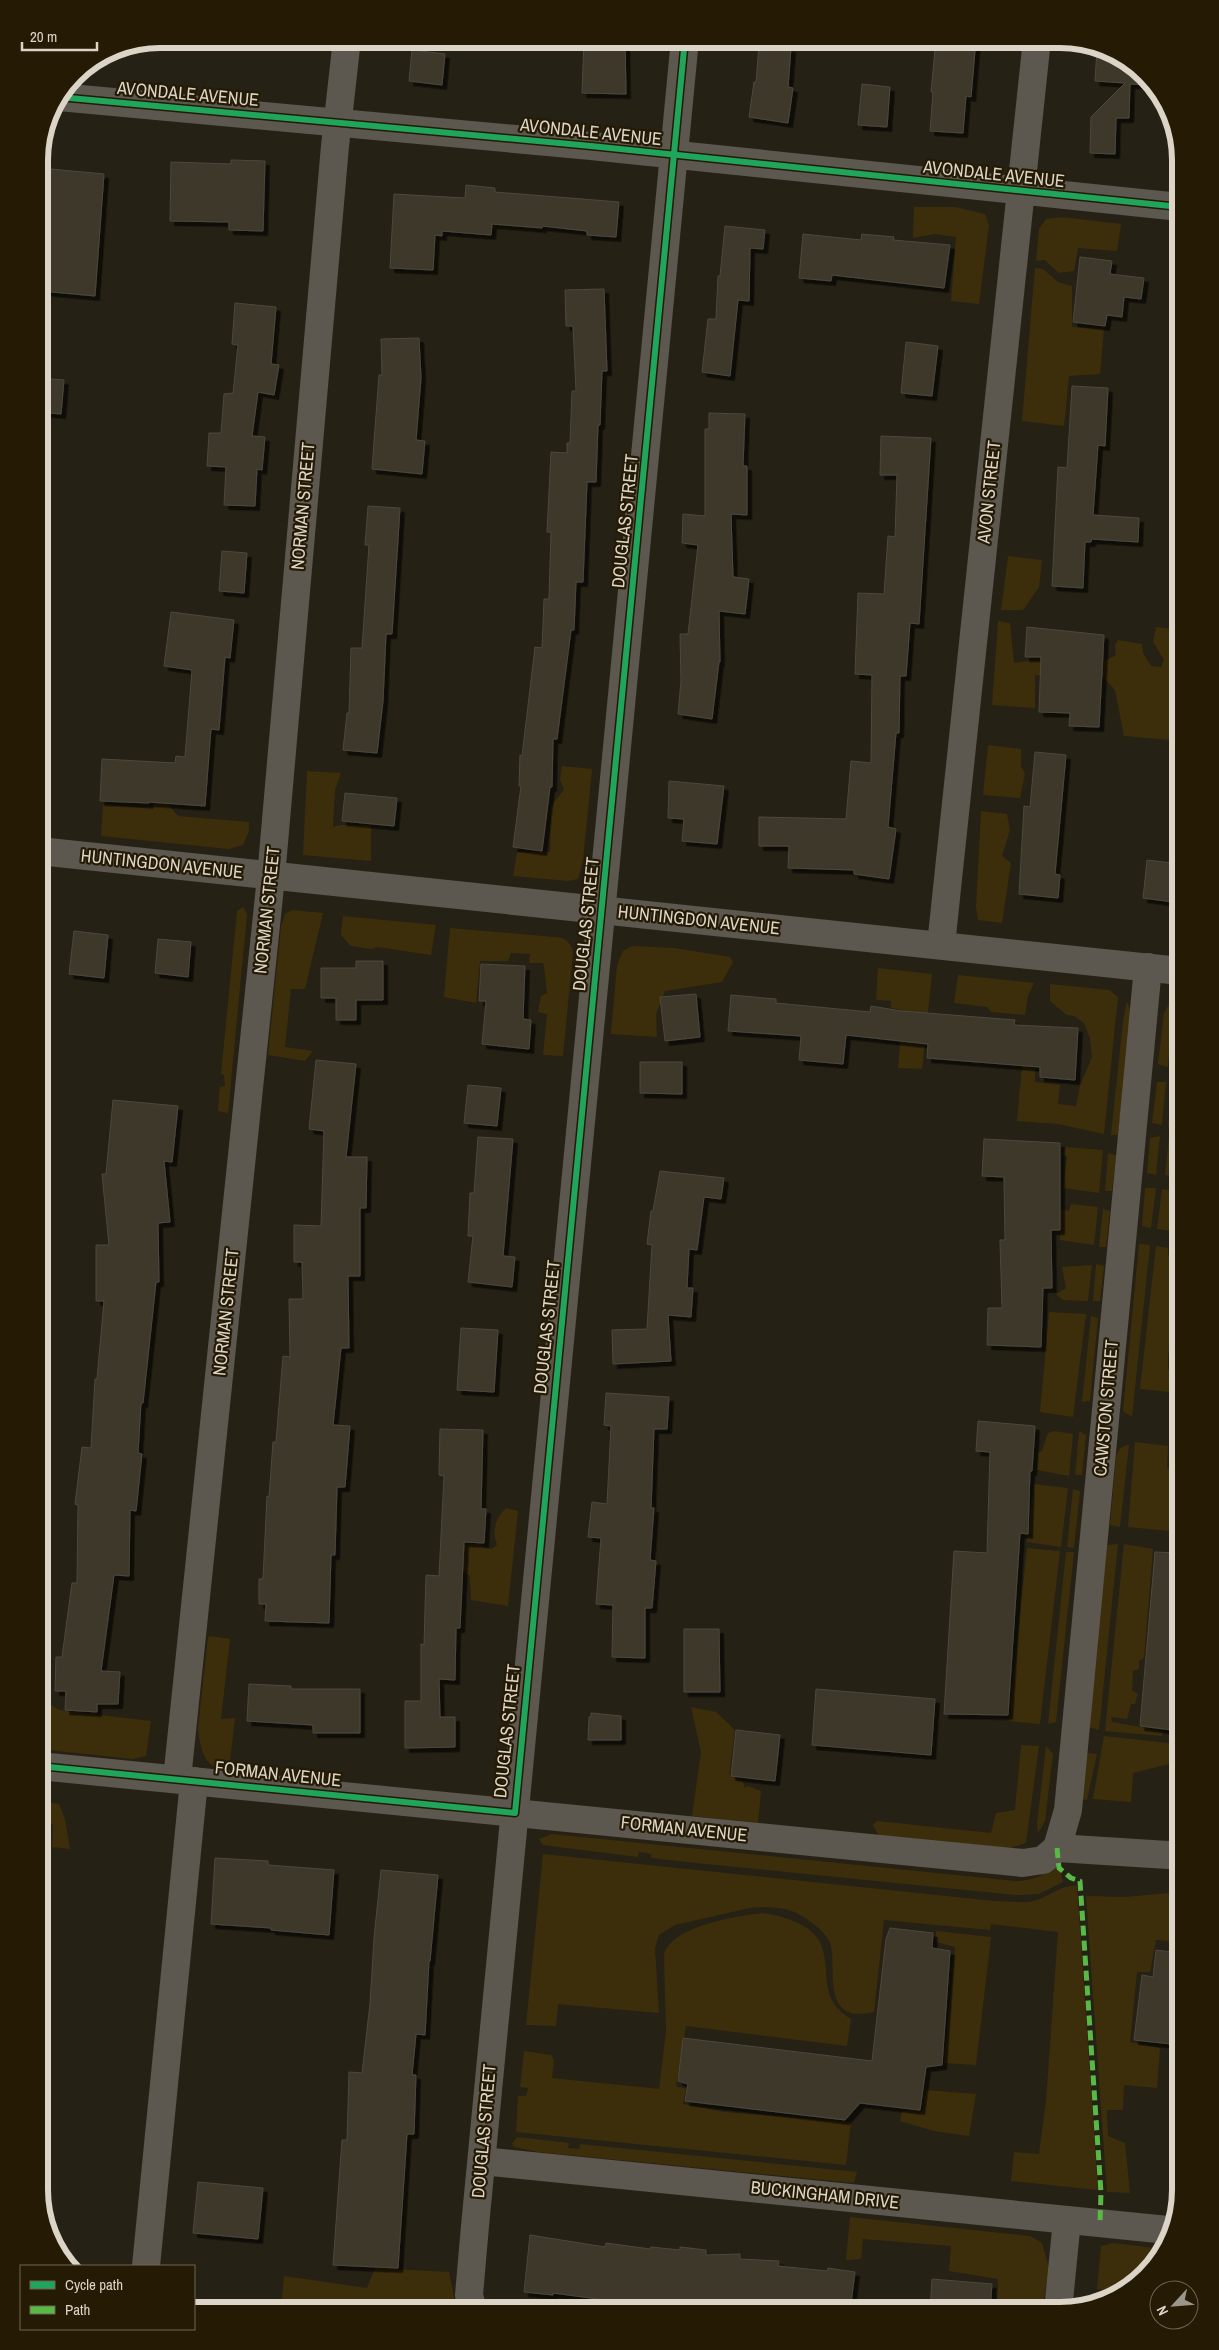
<svg xmlns="http://www.w3.org/2000/svg" width="1219" height="2350" font-family="'Archivo Narrow',sans-serif">
<style>
.green{fill:#3d2e0b}
.building{fill:#3d3729;stroke:#4c483e;filter:url(#shadow)}
.lines{fill:none;stroke-linecap:round;stroke-linejoin:round}
.minor{stroke:#5c574f;stroke-width:28}
.quiet{stroke:#58b947;stroke-width:5;stroke-dasharray:10 5;stroke-linecap:butt}
.cycleway-casing{stroke:#251a04;stroke-width:9}
.cycleway{stroke:#20a55d;stroke-width:6}
.labels{text-anchor:middle;stroke-width:4.5;stroke-linejoin:round;paint-order:stroke}
.street-label{font-size:18px;fill:#dbd4c7;stroke:#251a04}
.rim{fill:none;stroke:#dbd4c7;stroke-width:6}
</style>
<defs>
<filter id="shadow"><feDropShadow dx="4.5" dy="4.5" stdDeviation="0" flood-color="#0009"/></filter>
</defs>
<rect width="100%" height="100%" fill="#262115"/>
<g class="green">
<path d="M914,207H955L985,214L989,225L979,304L951,301L956,237L934,234L913,238Z"/>
<path d="M1061,217L1121,224L1117,251L1078,248L1074,271L1059,273L1045,260L1036,261L1039,229L1046,219Z"/>
<path d="M1035,268L1043,269L1058,282L1072,286V327L1104,329L1100,374L1069,376L1064,426L1022,421Z"/>
<path d="M1008,556L1042,560L1039,587L1023,610H1001Z"/>
<path d="M998,621L1010,623L1014,663L1042,659L1043,654L1107,660L1116,655L1115,645L1118,640L1142,644L1143,653L1151,666L1161,667L1164,660L1153,642L1156,627L1180,630V741L1124,736L1115,690L1103,677L1035,675V708L992,705Z"/>
<path d="M988,745L1021,749V766L1025,773L1020,798L983,795Z"/>
<path d="M156,762H173L170,807L178,816L249,822V831L243,845L229,849L101,836L103,804L153,809Z"/>
<path d="M562,766L592,769L583,860L578,879L568,881L513,876L517,852H550L551,806L564,790L560,779Z"/>
<path d="M307,771L341,773L335,790L333,827L341,825H371V861L303,855Z"/>
<path d="M981,811L1007,814L1010,830L1002,856L1011,863L1002,923L978,920L976,907Z"/>
<path d="M243,907L247,914L228,1113L218,1111L220,1087L225,1086L224,1075L221,1074L237,911Z"/>
<path d="M292,910L323,913L305,989H291L285,1047L313,1051L305,1061L268,1055L281,927L285,914Z"/>
<path d="M343,916L436,925L431,955L378,947L371,949L351,946L341,935Z"/>
<path d="M450,928L555,937C566,938 570,941 573,952L563,1056L543,1055L547,1014L538,1012L541,996L547,993L544,967L543,963H529L530,954L511,953L508,961H480L476,1003L444,997Z"/>
<path d="M632,946L674,948L730,957L733,962L722,982L665,991L656,1014L657,1037L611,1034L617,965L623,951Z"/>
<path d="M878,968L932,974L922,1069L898,1068L903,1010L891,1008V1001L876,1000Z"/>
<path d="M958,975L1034,983L1028,996L1025,1015L991,1012L987,1007L954,1003Z"/>
<path d="M1050,984L1109,990L1118,997L1104,1134L1058,1124L1017,1121L1023,1054L1035,1057V1082L1060,1085L1058,1104L1076,1106L1080,1086L1092,1057L1090,1038L1084,1023L1074,1016L1067,1015L1050,1001Z"/>
<path d="M1127,1001L1130,1010V1022L1118,1135H1111L1123,1021Z"/>
<path d="M1169,1004H1173L1168,1067L1158,1064L1164,1013Z"/>
<path d="M1173,1081L1180,1082V1128L1168,1127Z"/>
<path d="M1157,1082H1166L1162,1125L1152,1123Z"/>
<path d="M1160,1136L1156,1175L1147,1173L1150,1138Z"/>
<path d="M1169,1137L1180,1138V1178L1165,1175Z"/>
<path d="M1066,1147L1103,1150L1099,1193L1063,1188L1067,1157L1062,1153Z"/>
<path d="M1108,1153L1116,1155L1112,1191H1105Z"/>
<path d="M1145,1188H1156L1151,1228L1142,1226Z"/>
<path d="M1162,1189L1180,1192V1232L1157,1229Z"/>
<path d="M1071,1204L1098,1207L1094,1245L1060,1240L1061,1209L1069,1211Z"/>
<path d="M1103,1209L1110,1211L1106,1247H1099Z"/>
<path d="M1139,1244L1150,1245L1132,1417L1123,1411Z"/>
<path d="M1156,1246L1168,1248V1255L1180,1257V1315L1177,1317L1168,1355V1369L1172,1372V1381L1176,1382L1178,1373L1180,1374V1393L1140,1389Z"/>
<path d="M1096,1264L1104,1266L1100,1301H1093Z"/>
<path d="M1092,1265L1088,1301L1063,1300L1056,1294L1066,1288L1062,1267Z"/>
<path d="M1049,1312L1086,1314L1073,1417L1040,1412Z"/>
<path d="M1091,1316L1098,1318L1090,1401L1082,1402Z"/>
<path d="M1054,1431L1073,1434L1069,1476L1037,1470L1038,1453L1042,1451L1048,1433Z"/>
<path d="M1079,1431L1086,1435L1082,1475H1075Z"/>
<path d="M1135,1442L1168,1446L1167,1468L1180,1470V1532L1128,1527Z"/>
<path d="M1129,1445L1120,1527L1110,1525L1116,1457C1118,1449 1121,1446 1129,1445Z"/>
<path d="M1034,1484L1068,1488L1061,1547L1027,1542Z"/>
<path d="M1073,1489L1080,1491L1074,1548L1067,1547Z"/>
<path d="M506,1508L518,1511L508,1606L471,1600L470,1576L464,1572L463,1562L445,1561L446,1545L480,1544L485,1548L492,1549L497,1545C492,1530 495,1519 506,1508Z"/>
<path d="M1118,1544L1099,1730L1088,1727L1107,1545Z"/>
<path d="M1124,1544L1153,1549L1144,1658L1139,1661V1669L1133,1671L1132,1690L1138,1694L1135,1704H1131L1127,1719L1111,1717L1112,1722L1163,1731L1162,1736L1105,1731Z"/>
<path d="M1027,1548L1060,1551L1040,1724L1009,1721Z"/>
<path d="M1066,1552H1074L1056,1722L1048,1724Z"/>
<path d="M210,1636L230,1639L221,1719L235,1718L229,1769C204,1772 200,1747 198,1728L208,1637Z"/>
<path d="M51,1705L59,1710L151,1721L146,1756L133,1759L39,1749V1713Z"/>
<path d="M691,1707L716,1712L735,1730L729,1775L743,1782L745,1788L748,1786L761,1791L758,1823L692,1816L701,1752Z"/>
<path d="M1104,1736L1169,1743V1764L1133,1773L1131,1802L1093,1799Z"/>
<path d="M1021,1745L1039,1746L1026,1843L1010,1848L879,1836L873,1825L877,1821L991,1833L996,1813L1015,1810Z"/>
<path d="M1046,1746L1053,1754L1045,1821L1038,1833L1037,1824Z"/>
<path d="M1087,1753L1097,1754L1087,1800L1081,1799Z"/>
<path d="M39,1801L59,1804L65,1819L70,1849L52,1847L53,1824L39,1821Z"/>
<path d="M552,1834L1015,1881C1030,1881 1042,1877 1054,1867L1060,1870L1063,1882L1039,1894L1015,1895L696,1863L651,1858V1854L639,1852L638,1857L543,1845L539,1839Z"/>
<path d="M543,1854L994,1901C1005,1901 1018,1903 1029,1902C1045,1900 1062,1883 1077,1886L1098,2190L1011,2181L1014,2152L1039,2154L1046,2101L1058,1932L991,1924L990,1930L884,1920L874,2012C868,2013 857,2015 851,2013C824,2004 837,1962 830,1943C826,1930 798,1911 785,1909C773,1907 762,1907 750,1908L675,1925L659,1935L655,1948L659,2013L558,2004L556,2026L526,2025Z"/>
<path d="M1180,1892V1942L1156,1940L1150,1972H1137L1130,2042L1160,2048L1157,2088L1124,2085L1123,2110H1107L1108,2136L1125,2143L1130,2193L1107,2192L1086,1896L1125,1897Z"/>
<path d="M763,1913C784,1916 817,1925 823,1950C830,1980 820,2000 851,2019L847,2046L686,2026L676,2086L686,2089L683,2104L724,2112L851,2122L846,2165L516,2132L518,2096H526L528,2088L520,2087L524,2051L551,2055L554,2060L552,2078L659,2089L666,2031L664,1955C671,1926 737,1916 763,1913Z"/>
<path d="M936,1931L991,1937L976,2065L944,2063L955,1947L936,1942Z"/>
<path d="M925,2090L976,2094L969,2136L934,2131L900,2121L902,2111L923,2110Z"/>
<path d="M517,2137L569,2143L568,2148L579,2149L580,2144L857,2172L854,2183L538,2152L514,2147L512,2144Z"/>
<path d="M850,2217L1030,2236L1042,2243L1049,2268L1042,2311H997L998,2279L949,2271L951,2246L863,2239L861,2259L846,2260Z"/>
<path d="M1114,2243L1162,2249L1160,2258L1118,2292L1097,2289L1101,2246Z"/>
<path d="M375,2268L449,2272L457,2311H281L284,2276L367,2288Z"/>
</g>
<g class="building">
<path d="M584,39H625L626,94L582,93Z"/>
<path d="M936,39H976L971,97L966,96L963,133L930,131L933,92H931Z"/>
<path d="M759,46L791,48L788,87L793,88L788,123L749,117L754,82H756Z"/>
<path d="M412,50L445,54L442,85L409,81Z"/>
<path d="M1097,50L1133,64L1149,85L1130,84L1129,118H1116L1115,154L1090,153L1091,117L1125,83L1095,81Z"/>
<path d="M862,84L890,87L887,127L858,125Z"/>
<path d="M231,160L265,161L263,231L229,230V222L170,221L171,162L231,164Z"/>
<path d="M51,169L104,174L95,296L41,291Z"/>
<path d="M466,185L495,188V192L619,202L616,237L587,235V231L542,226V228L492,224L491,235L442,231V236L435,235L433,270L390,268L394,194L465,198Z"/>
<path d="M725,226L765,230L763,249L750,248L749,301L738,300L730,376L702,372L708,319H716L718,276H720Z"/>
<path d="M803,234L861,240L862,234L894,237L893,240L950,245L944,288L832,275L831,281L799,278Z"/>
<path d="M1080,257L1112,261L1110,274L1144,278L1141,299L1124,297L1122,317L1107,315L1105,326L1073,322Z"/>
<path d="M604,289L607,371H602L600,425H598L596,482H587L583,582H576L574,630H571L557,739H553L552,787H550L542,851L513,847L521,786H519L520,755L522,756L535,647L542,648L544,599H549L551,532H547L551,452L567,453V443H570L572,391H576L573,326H566L565,290Z"/>
<path d="M235,303L276,307L271,364L279,365L274,395L258,392L252,436L265,437L262,470L257,469L255,506L224,505L226,467L207,466L209,433H221L224,394L233,393L238,345L232,344Z"/>
<path d="M419,338L421,378L416,440L425,441L422,474L372,469L379,375H382L381,339Z"/>
<path d="M906,342L938,346L932,396L901,393Z"/>
<path d="M39,378L64,380L61,414L39,412Z"/>
<path d="M1072,386L1108,388L1105,446L1098,445L1093,515L1139,518L1138,542L1092,539L1091,542H1085L1083,588L1052,586L1058,467L1067,468Z"/>
<path d="M709,413L745,414L743,466H747V515L731,514L733,577L749,579L745,614L719,611L720,662H719L712,719L678,714L681,681L680,634H688L698,545L682,543L683,514L705,516V429H709Z"/>
<path d="M881,436L931,438L919,624L910,623L906,676H900L899,733H896L888,827L896,829L889,879L854,874V870L788,868L789,846H759V817L846,819L851,761L871,763L872,675L855,674L858,593L884,594L888,536L895,537L897,475H880Z"/>
<path d="M368,506L400,508L392,634H386L383,701L377,753L343,750L347,713H349L351,648H362L369,545H365Z"/>
<path d="M222,551L247,553L244,593L219,591Z"/>
<path d="M171,612L234,620L230,658L225,657L219,730L211,729L205,806L149,802V803L100,801L102,759L175,763L176,756L185,757L192,670L164,666Z"/>
<path d="M1027,627L1104,635L1099,727L1069,726L1070,713L1039,712L1041,657H1025Z"/>
<path d="M1035,752L1066,755L1055,874L1060,875L1058,898L1019,894L1024,806L1030,807Z"/>
<path d="M669,781L724,786L717,844L682,841L684,819L668,818Z"/>
<path d="M345,793L397,798L394,826L342,821Z"/>
<path d="M1147,860L1180,864V903L1143,898Z"/>
<path d="M74,931L108,935L104,978L69,974Z"/>
<path d="M158,939L191,942L188,977L155,973Z"/>
<path d="M356,961H383V1000H356V1020H336V998H321V968H356Z"/>
<path d="M481,964L525,966L523,1019L531,1020L529,1049L482,1044L486,1001H479Z"/>
<path d="M696,994L700,1037L665,1041L660,997Z"/>
<path d="M731,995L776,999V1003L870,1012L871,1006L901,1011L1015,1020L1014,1025L1078,1028L1075,1080L1040,1077V1067L927,1058L928,1044L846,1035L843,1064L799,1060L801,1036L728,1031Z"/>
<path d="M316,1060L356,1064L346,1157H367L366,1208H360V1276H348L349,1348H341L333,1425L350,1426L345,1487H337L335,1555H331L329,1623L265,1621L266,1604H259V1579H263L267,1496L269,1497L273,1442H276L283,1356L290,1357L289,1299H303L302,1262H294V1225L321,1226L324,1131L309,1129Z"/>
<path d="M640,1062H682V1094L640,1093Z"/>
<path d="M468,1085L501,1088L497,1126L464,1123Z"/>
<path d="M113,1100L178,1106L172,1162L164,1161L170,1222L158,1223L159,1282H156L143,1403H141L138,1453L142,1454L136,1511L130,1510L129,1576L114,1575L101,1671L120,1672L118,1704H97V1712L65,1710L66,1691H55L56,1657H62L72,1583H77L78,1505L75,1504L82,1447L91,1448L95,1379H97L104,1301H96V1245H109L102,1174H106Z"/>
<path d="M478,1137L513,1139L503,1256L515,1257L512,1287L468,1282L473,1236H468L470,1193H474Z"/>
<path d="M984,1139L1060,1143V1230H1051L1052,1288H1043L1041,1347L987,1345L988,1308H1002L1000,1240H1005L1004,1177L982,1176Z"/>
<path d="M660,1171L724,1178L721,1199L704,1197L697,1250L689,1249L687,1288H693L691,1317L668,1315L671,1361L613,1364L612,1330L647,1329L652,1245L647,1244L651,1211H653Z"/>
<path d="M461,1328L498,1330L494,1392L457,1390Z"/>
<path d="M606,1393L669,1397L667,1429H654L651,1508H654L650,1560L656,1561L652,1608H645V1658L612,1657L613,1605L596,1604L601,1538L588,1537L592,1502L607,1504L611,1426L604,1425Z"/>
<path d="M978,1421L1035,1426L1032,1471H1030L1028,1534L1020,1533L1008,1715L944,1714L954,1551L987,1553L990,1452L976,1451Z"/>
<path d="M440,1429L483,1430L481,1509H486L484,1543L464,1542L460,1628H456L455,1680L439,1679L440,1717H455V1747L405,1748V1701H421V1644L424,1645L426,1575L439,1576L444,1476L439,1475Z"/>
<path d="M1155,1552L1180,1553V1731L1140,1726Z"/>
<path d="M684,1629H719L720,1692H684Z"/>
<path d="M249,1684L291,1686V1689H360V1733H313V1725L247,1721Z"/>
<path d="M816,1689L935,1699L931,1755L812,1745Z"/>
<path d="M591,1713L621,1716V1740H588L589,1717H591Z"/>
<path d="M736,1730L780,1735L775,1781L731,1776Z"/>
<path d="M215,1858L268,1861V1865L334,1870L329,1935L271,1930V1928L211,1924Z"/>
<path d="M381,1870L438,1875L430,1961H429L425,2035L416,2034L412,2075H416L414,2134H407L398,2268L333,2265L342,2140H347L349,2072L362,2073L370,2004L374,1938Z"/>
<path d="M890,1928L933,1933L932,1948L950,1951L942,2065L926,2067L920,2110L860,2103L845,2120L685,2101L688,2084L678,2081L683,2038L872,2061L886,1939Z"/>
<path d="M1156,1950L1180,1953V2016L1175,2015L1171,2044L1134,2040L1142,1975L1153,1977Z"/>
<path d="M198,2182L263,2188L258,2239L193,2233Z"/>
<path d="M530,2235L605,2247L606,2243L650,2249L651,2247L680,2250V2247L706,2250V2255L740,2254V2259L779,2261L778,2266L827,2271L828,2268L855,2272L850,2311H721L662,2305V2311H635L636,2304L553,2293V2295L524,2292Z"/>
<path d="M932,2279L992,2284L990,2311H930Z"/>
</g>
<g class="lines">
<g class="minor">
<path d="M59,97L591,146L1180,207"/>
<path d="M39,851L1180,971"/>
<path d="M941,945L1037,39"/>
<path d="M39,1766L1023,1863L1043,1860L1057,1848"/>
<path d="M177,1779L271,877L335,146L347,39"/>
<path d="M1057,1848L1068,1810L1148,967"/>
<path d="M1057,1848L1168,1855L1180,1854"/>
<path d="M482,2161L1168,2230"/>
<path d="M146,2266L194,1781"/>
<path d="M473,2311L469,2295L475,2226L685,39"/>
<path d="M1058,2311L1067,2220"/>
</g>
<path class="quiet" d="M1057,1848L1059,1868L1071,1878L1080,1881L1101,2193L1100,2223"/>
<defs>
<g id="cycleway">
<path d="M59,97L591,146L1180,207"/>
<path d="M39,1766L515,1813L685,39"/>
</g>
</defs>
<use href="#cycleway" class="cycleway-casing"/>
<use href="#cycleway" class="cycleway"/>
</g>
<g class="labels">
<g class="street-label">
<text transform="translate(188 94) rotate(5)" y="6">AVONDALE AVENUE</text>
<text transform="translate(591 132) rotate(6)" y="6">AVONDALE AVENUE</text>
<text transform="translate(994 174) rotate(6)" y="6">AVONDALE AVENUE</text>
<text transform="translate(989 492) rotate(-84)" y="6">AVON STREET</text>
<text transform="translate(303 506) rotate(-85)" y="6">NORMAN STREET</text>
<text transform="translate(625 521) rotate(-84)" y="6">DOUGLAS STREET</text>
<text transform="translate(162 864) rotate(6)" y="6">HUNTINGDON AVENUE</text>
<text transform="translate(267 910) rotate(-84)" y="6">NORMAN STREET</text>
<text transform="translate(699 920) rotate(6)" y="6">HUNTINGDON AVENUE</text>
<text transform="translate(586 924) rotate(-84)" y="6">DOUGLAS STREET</text>
<text transform="translate(226 1312) rotate(-84)" y="6">NORMAN STREET</text>
<text transform="translate(547 1327) rotate(-84)" y="6">DOUGLAS STREET</text>
<text transform="translate(1106 1408) rotate(-85)" y="6">CAWSTON STREET</text>
<text transform="translate(507 1731) rotate(-84)" y="6">DOUGLAS STREET</text>
<text transform="translate(278 1774) rotate(6)" y="6">FORMAN AVENUE</text>
<text transform="translate(684 1829) rotate(6)" y="6">FORMAN AVENUE</text>
<text transform="translate(484 2131) rotate(-85)" y="6">DOUGLAS STREET</text>
<text transform="translate(825 2195) rotate(6)" y="6">BUCKINGHAM DRIVE</text>
</g>
</g>
<path d="M0 0H1219V2350H0ZM160 48H1060A112 112 0 0 1 1172 160V2190A112 112 0 0 1 1060 2302H160A112 112 0 0 1 48 2190V160A112 112 0 0 1 160 48Z" fill="#251a04" fill-rule="evenodd"/>
<path class="rim" d="M160 48H1060A112 112 0 0 1 1172 160V2190A112 112 0 0 1 1060 2302H160A112 112 0 0 1 48 2190V160A112 112 0 0 1 160 48Z"/>
<rect x="20" y="2265" width="175" height="65" fill="#251a04" stroke="#6e6452"/>
<rect x="30" y="2281" width="25" height="8" fill="#20a55d" stroke="#6e6452"/>
<text x="65" y="2290" font-size="15" fill="#dbd4c7">Cycle path</text>
<rect x="30" y="2306" width="25" height="8" fill="#58b947" stroke="#6e6452"/>
<text x="65" y="2315" font-size="15" fill="#dbd4c7">Path</text>
<g transform="translate(1174 2305) rotate(244)"><circle r="24" fill="#251a04" stroke="#6e6452"/>
<path d="M0-4L9 19L0 12L-9 19Z" fill="#9c9589"/>
<text y="-8" font-size="14" font-weight="bold" text-anchor="middle" fill="#dbd4c7">N</text>
</g>
<path d="M22 42v8h75v-8" fill="none" stroke="#dbd4c7" stroke-width="2.5"/>
<text x="30" y="42" font-size="15" fill="#dbd4c7" stroke="#251a04" stroke-width="4" paint-order="stroke">20 m</text>
</svg>
